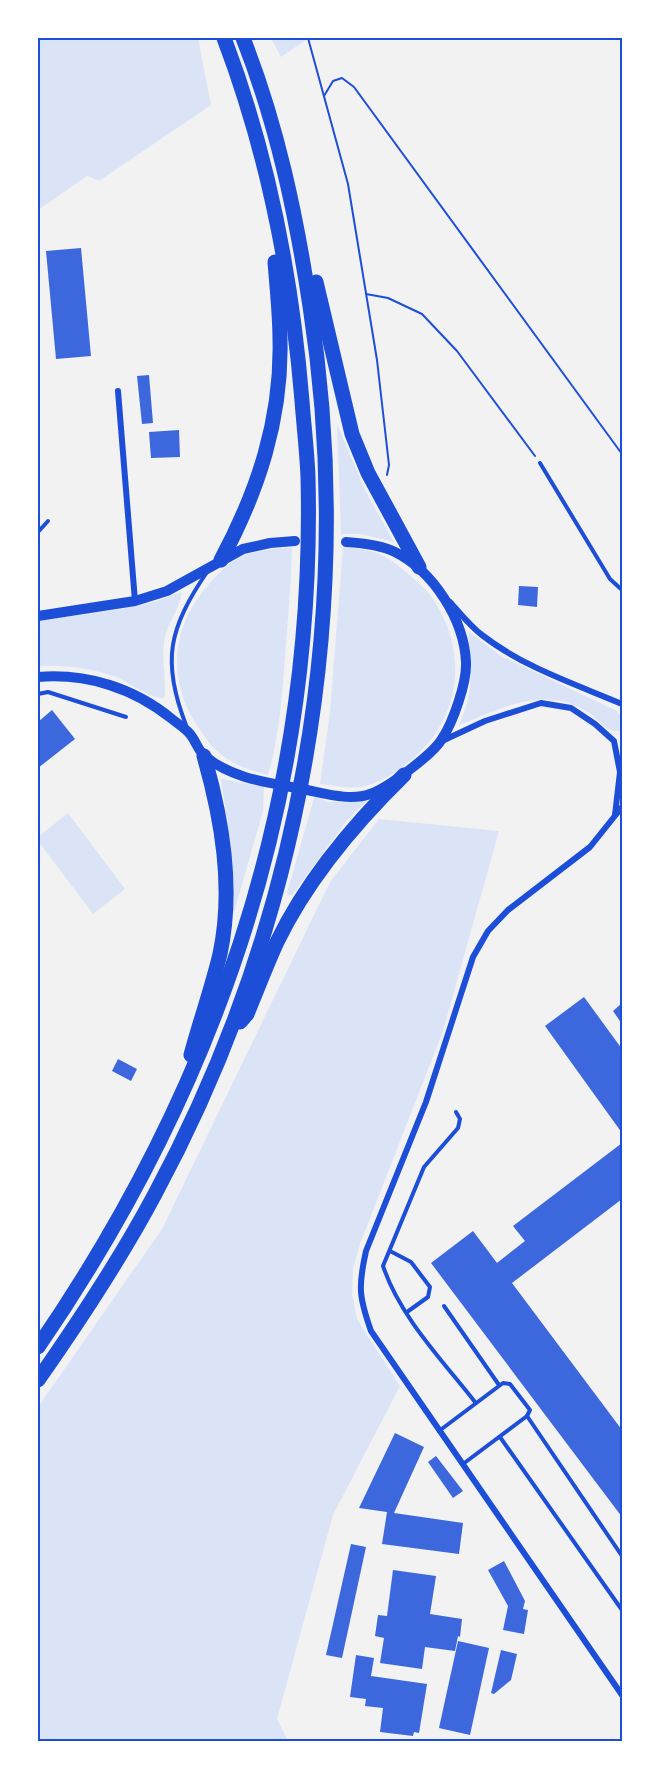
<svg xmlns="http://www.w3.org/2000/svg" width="660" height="1779" font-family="Karla,sans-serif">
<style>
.green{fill:#dbe4f7}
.building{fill:#3d67dc}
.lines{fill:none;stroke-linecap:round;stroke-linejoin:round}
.path{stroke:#1d4ed8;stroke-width:2}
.service{stroke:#1d4ed8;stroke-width:4}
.minor{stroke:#1d4ed8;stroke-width:6}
.tertiary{stroke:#1d4ed8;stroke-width:10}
.motorway{stroke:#1d4ed8;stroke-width:15}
.neatline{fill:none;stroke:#1d4ed8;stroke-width:2}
</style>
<rect width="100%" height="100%" fill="#f2f2f2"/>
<g class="green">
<path d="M38,38H198L211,105L99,181L87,176L38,210Z"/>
<path d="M271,38H309L281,57Z"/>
<path d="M337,424L365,490L394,542L360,534H341Z"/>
<path d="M292,547C291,588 287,629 284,671C281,706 278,741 268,775C253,771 238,767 226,758C213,750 204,736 196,724C168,680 171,629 205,589C214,578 225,565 238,558C255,550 274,549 292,547Z"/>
<path d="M343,547C352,548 361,549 370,551C385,554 401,567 412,577C418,583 426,589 431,596C471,653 461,723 405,765C393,774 376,785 360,787C348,789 332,785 320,784L330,712Z"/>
<path d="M181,592C183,603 167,624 165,637C161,657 166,676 165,696L163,698C155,700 130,684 121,679C94,668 66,665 38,666V621L121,609L154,602Z"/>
<path d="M468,631L501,656L617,711L622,718V730C606,735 600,720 588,712C581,708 570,703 562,701C525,694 492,712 459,725C475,689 471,668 468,631Z"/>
<path d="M221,779L264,787L263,811L232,920L230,842Z"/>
<path d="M315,795L327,802L367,801L348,819L292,895H289L287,893Z"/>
<path d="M68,813L125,889L93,914L38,841V837Z"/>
<path d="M379,819L499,831L443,1031L360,1244L353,1269L352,1294L357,1319L400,1386L333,1515L277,1719L288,1741H38V1407L162,1229L330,882Z"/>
</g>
<g class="building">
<path d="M81,248L91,356L56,359L46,251Z"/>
<path d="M149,375L153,423L142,424L137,376Z"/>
<path d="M179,430L180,457L151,458L149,432Z"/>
<path d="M519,586L538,587L537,607L518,605Z"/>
<path d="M52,710L75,739L38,768V722Z"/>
<path d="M584,997L622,1049V1133L545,1026Z"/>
<path d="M622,1003V1024L613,1011Z"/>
<path d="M118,1059L137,1069L131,1081L112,1071Z"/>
<path d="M622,1143V1199L512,1283L622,1430V1517L431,1263L473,1231L497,1263L525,1241L513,1226Z"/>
<path d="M395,1433L424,1447L394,1513L463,1523L459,1554L382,1544L387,1512L359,1508Z"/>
<path d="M436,1456L463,1491L453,1498L428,1462Z"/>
<path d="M351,1544L366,1547L342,1658L326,1655Z"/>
<path d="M504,1561L525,1601L523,1609L528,1610L524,1634L503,1630L508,1606L488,1570Z"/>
<path d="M393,1570L436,1576L430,1614L462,1619L460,1637L458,1636L455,1651L425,1647L422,1669L380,1663L384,1638L375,1636L378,1615L387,1616Z"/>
<path d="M458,1641L489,1648L470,1735L439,1728Z"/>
<path d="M501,1650L517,1654L511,1680L494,1694L491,1693Z"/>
<path d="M356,1655L374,1658L371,1676L427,1684L419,1733L414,1732L413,1736L380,1732L383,1708L365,1706L366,1699L350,1697Z"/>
</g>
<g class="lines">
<g class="path">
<path d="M308,38L348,184L377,360L389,465L387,475"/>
<path d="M324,96L333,81L342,78L354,87L622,454"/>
<path d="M366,294L388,298L422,314L457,351L535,456"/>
</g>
<g class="service">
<path d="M540,463L610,579L622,590"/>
<path d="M38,532L48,521"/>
<path d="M38,694L48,692L126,717"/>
<path d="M186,725C161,661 169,628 207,572"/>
<path d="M456,1112L460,1119L458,1128L424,1167L383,1266C400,1317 443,1361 475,1402"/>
<path d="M390,1251L411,1262L430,1287L428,1297L407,1312"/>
<path d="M444,1306L499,1385"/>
<path d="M527,1416L622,1556"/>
<path d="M439,1431L503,1383L510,1384L530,1410L527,1416L463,1464"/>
<path d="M500,1437L622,1610"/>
</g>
<g class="minor">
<path d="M118,391L135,601"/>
<path d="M450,602C460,613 470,626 482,635C523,667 575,684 622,704"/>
<path d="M442,741L485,721L541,703L571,708L595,724L614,741L620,772L615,815"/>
<path d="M622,807L590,847L508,910L488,931L473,957L426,1102L366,1251C358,1287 359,1297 371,1331L622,1695"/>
</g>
<g class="tertiary">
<path d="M38,616L135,601L167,591L243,549L270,543L295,541"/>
<path d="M38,677C87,673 134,688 172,719C178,724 185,728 190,734C196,741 198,751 205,756C233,780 273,783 307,790C327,794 351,801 370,794C389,787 432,755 442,739C453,722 467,683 466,662C464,619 433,571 395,552C381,545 362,543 346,542"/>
</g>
<g class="motorway">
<path d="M316,282L352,434L368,473L419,567"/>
<path d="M221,560C258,491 282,419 280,340C280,314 277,288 275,262"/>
<path d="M240,1022L247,1014C257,990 266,966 277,942C307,880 355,823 404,775"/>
<path d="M191,1055C200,1021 212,988 220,954C234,888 222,819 204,756"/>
<path d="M38,1347C218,1085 316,797 308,477C307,452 304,427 302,401C292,278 268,154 224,38"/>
<path d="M38,1380C80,1320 121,1258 155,1194C301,923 357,610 310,306C296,214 277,124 243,38"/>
</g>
</g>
<rect width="660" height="1779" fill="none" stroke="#ffffff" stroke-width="78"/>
<rect x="39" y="39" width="582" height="1701" class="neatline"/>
</svg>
